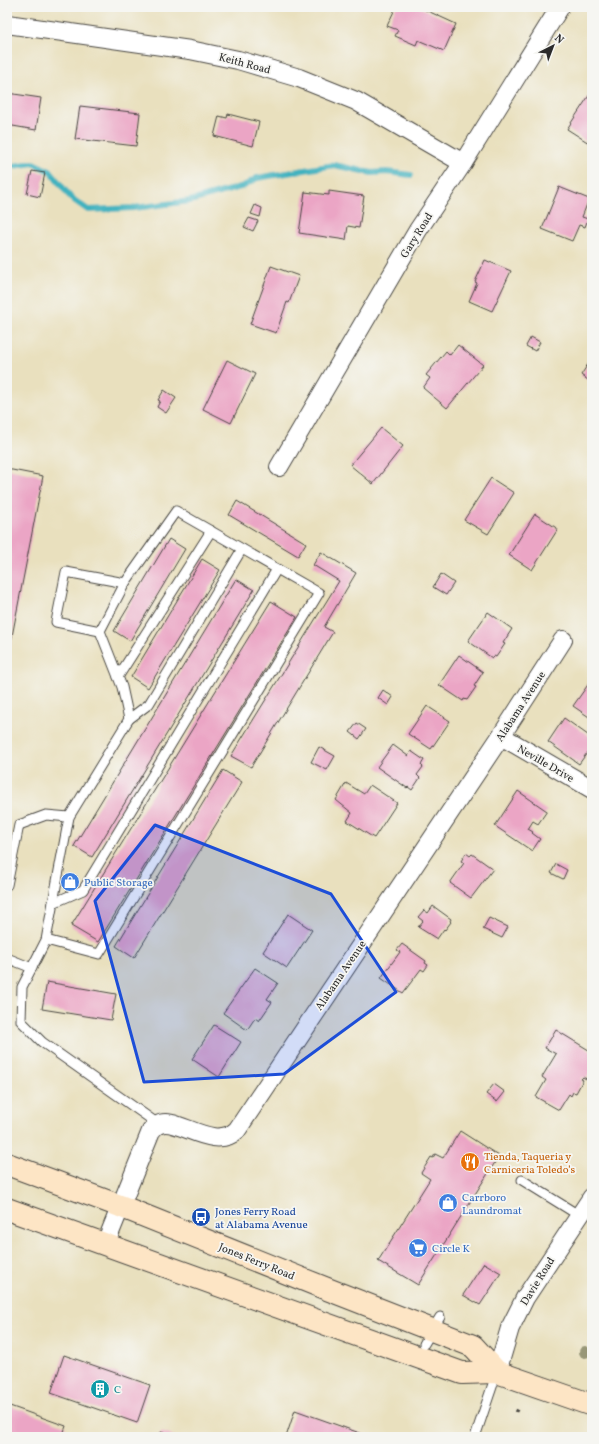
<svg xmlns="http://www.w3.org/2000/svg" width="599" height="1444" font-family="Vollkorn,serif">
<style>
.lines{fill:none;stroke-linecap:round;stroke-linejoin:round}
.stream{stroke:#43b2bf;stroke-width:6}
.building{fill:#eba5c5}
.service-casing{stroke:#484641;stroke-width:11}
.minor-casing{stroke:#484641;stroke-width:20}
.secondary-casing{stroke:#484641;stroke-width:24}
.path{stroke:#484641;stroke-width:2.5;stroke-dasharray:3 3;stroke-linecap:butt}
.service{stroke:#fff;stroke-width:9}
.minor{stroke:#fff;stroke-width:18}
.secondary{stroke:#fde5c5;stroke-width:22}
.tree{fill:#989778}
.marked{fill:#1d4ed8;fill-opacity:0.2;stroke:#1d4ed8;stroke-width:3;stroke-linejoin:round}
.labels{text-anchor:middle;stroke-width:3.5;stroke-linejoin:round;paint-order:stroke}
.street-label{font-size:11px;fill:#2b2b2b;stroke:#f6f6f2}
.shop-label{font-size:11px;fill:#366cbe;stroke:#f6f6f2;text-anchor:start}
.food-label{font-size:11px;fill:#c56008;stroke:#f6f6f2;text-anchor:start}
.transit-label{font-size:11px;fill:#164399;stroke:#f6f6f2;text-anchor:start}
.culture-label{font-size:11px;fill:#0d838f;stroke:#f6f6f2;text-anchor:start}
</style>
<rect width="100%" height="100%" fill="#f6f6f2"/>
<filter id="ink" filterUnits="userSpaceOnUse"><feTurbulence type="fractalNoise" baseFrequency=".025" numOctaves="2"/><feDisplacementMap in="SourceGraphic" scale="8" xChannelSelector="R" yChannelSelector="G"/><feConvolveMatrix kernelMatrix="1 2 1 2 8 2 1 2 1" color-interpolation-filters="sRGB"/></filter>
<filter id="wash" filterUnits="userSpaceOnUse"><feTurbulence type="fractalNoise" baseFrequency=".012" numOctaves="4" result="noise"/><feDisplacementMap in="SourceGraphic" scale="16" xChannelSelector="R" yChannelSelector="G"/><feGaussianBlur stdDeviation="0.9" result="paint"/><feColorMatrix in="noise" values="0 0 0 0 0 0 0 0 0 0 0 0 0 0 0 0 0 1.4 0 .05"/><feComposite in="paint" operator="in"/></filter>
<g filter="url(#wash)">
<rect width="100%" height="100%" fill="#e9e0be"/>
<g class="lines">
<path class="stream" d="M7,167L33,163L50,171L71,198L88,210L134,208L190,201L244,186L257,178L334,165L372,173L386,172L411,175"/>
</g>
<g id="blocks">
<g class="building">
<path d="M396,7H419L456,24L444,51L418,40L416,45L395,36L398,30L387,26Z"/>
<path d="M592,91V145L567,129Z"/>
<path d="M7,93L41,98L36,130L7,125Z"/>
<path d="M80,106L140,113L136,146L75,139Z"/>
<path d="M228,114L259,122L253,146L214,136L219,116L227,118Z"/>
<path d="M32,171L45,173L40,197L27,194Z"/>
<path d="M559,187L589,199L582,217L588,219L585,227L579,225L572,241L542,229Z"/>
<path d="M329,191L364,196L359,228L348,226L346,240L299,233L305,192L329,195Z"/>
<path d="M255,205L262,208L260,217L251,214Z"/>
<path d="M249,218L258,221L253,231L244,227Z"/>
<path d="M485,260L511,271L492,311L469,301L477,283L475,282Z"/>
<path d="M271,266L299,276L289,303L287,302L276,333L250,324Z"/>
<path d="M531,337L540,342L535,351L526,346Z"/>
<path d="M458,345L483,365L447,408L423,388L430,378L426,375L446,351L450,355Z"/>
<path d="M592,358V383L581,375Z"/>
<path d="M227,360L255,374L231,423L203,409Z"/>
<path d="M164,390L176,398L166,413L157,407L160,401L158,400Z"/>
<path d="M381,428L403,446L373,484L350,465Z"/>
<path d="M7,469L43,476L9,652H7Z"/>
<path d="M491,478L514,493L488,534L464,520Z"/>
<path d="M237,501L306,543L298,556L229,515Z"/>
<path d="M535,514L558,529L532,570L509,555Z"/>
<path d="M169,539L185,549L130,641L114,631Z"/>
<path d="M321,552L356,573L324,627L333,632L251,767L231,756L339,581L313,565Z"/>
<path d="M202,559L220,570L148,688L131,677Z"/>
<path d="M441,574L454,583L446,595L433,587Z"/>
<path d="M236,579L254,590L92,857L74,846Z"/>
<path d="M271,601L297,617L98,942L71,926Z"/>
<path d="M488,612L512,629L503,643L505,644L496,657L494,656L492,658L468,641Z"/>
<path d="M459,655L483,672L474,686L476,687L467,700L464,699L463,701L439,685Z"/>
<path d="M592,679V719L573,706Z"/>
<path d="M383,690L393,697L388,705L378,698Z"/>
<path d="M427,706L450,721L431,749L408,734Z"/>
<path d="M564,718L592,738V746L579,764L548,742Z"/>
<path d="M357,723L366,729L359,739L350,732Z"/>
<path d="M393,745L408,756L411,751L424,760L421,765L423,767L417,775L420,778L412,790L408,787L407,788L377,767Z"/>
<path d="M319,747L335,756L327,770L311,762Z"/>
<path d="M223,770L242,782L134,958L116,946Z"/>
<path d="M346,783L364,794L370,785L397,803L374,838L347,821L352,813L336,800Z"/>
<path d="M518,791L547,811L538,824L533,821L528,829L533,832L532,833L540,839L532,851L495,826Z"/>
<path d="M466,853L470,856L472,854L493,869L471,898L450,883L464,863L461,861Z"/>
<path d="M556,864L567,870L563,879L551,873Z"/>
<path d="M433,906L451,919L450,921L451,922L445,930L444,929L437,939L418,927L423,921L418,917L424,910L428,913Z"/>
<path d="M288,914L312,930L287,968L263,952Z"/>
<path d="M489,918L508,927L502,938L483,929Z"/>
<path d="M402,944L426,961L425,963L428,965L424,971L421,969L403,993L381,978L400,952L397,950Z"/>
<path d="M255,968L278,983L267,999L272,1002L259,1021L255,1018L247,1030L223,1013Z"/>
<path d="M47,982L116,994L111,1020L42,1009Z"/>
<path d="M214,1025L241,1042L219,1077L192,1059Z"/>
<path d="M556,1030L592,1052V1069L586,1079L583,1077L581,1079L583,1080L576,1093L573,1092L571,1096L569,1094L559,1110L536,1097L546,1080L542,1077L556,1054L545,1048Z"/>
<path d="M494,1084L505,1092L497,1102L486,1094Z"/>
<path d="M460,1131L499,1156L418,1285L378,1261L430,1179L421,1173L431,1157L433,1158L435,1154L443,1158Z"/>
<path d="M484,1263L501,1273L480,1305L463,1295Z"/>
<path d="M64,1355L150,1385L137,1423L51,1393Z"/>
<path d="M7,1405L66,1426L62,1437H7Z"/>
<path d="M295,1410L371,1437H286Z"/>
<path d="M161,1432L176,1437H159Z"/>
</g>
</g>
</g>
<g filter="url(#ink)">
<use href="#blocks" fill-opacity="0" stroke="#484641" stroke-width="1"/>
<g class="lines">
<defs>
<g id="service">
<path d="M100,631L56,622L66,572L125,583"/>
<path d="M118,677L211,531"/>
<path d="M129,719L149,704L242,549"/>
<path d="M7,885L19,825L46,815L69,817"/>
<path d="M53,903L83,890L277,569"/>
<path d="M46,940L99,954L319,593L176,511L125,583L100,631L122,687L129,719L69,817L46,940L22,987L21,1021L42,1042L158,1124"/>
<path d="M7,958L32,968"/>
<path d="M522,1180L580,1216"/>
<path d="M424,1344L440,1317"/>
<path d="M475,1437L497,1372"/>
</g>
<g id="minor">
<path d="M7,24L190,50L238,60L299,78L356,101L463,163"/>
<path d="M279,467L418,230L463,163L560,7"/>
<path d="M501,736L592,789"/>
<path d="M105,1245L151,1131C153,1129 155,1126 158,1125C175,1114 213,1153 237,1130L501,736L563,640"/>
<path d="M497,1372L510,1328L525,1298L592,1197"/>
</g>
<g id="secondary">
<path d="M7,1164L120,1206L327,1289L473,1346L497,1372"/>
<path d="M7,1209L462,1373L497,1372L592,1405"/>
</g>
</defs>
<use href="#service" class="service-casing"/>
<use href="#minor" class="minor-casing"/>
<use href="#secondary" class="secondary-casing"/>
<path class="path" d="M516,1412L518,1408"/>
<use href="#service" class="service"/>
<use href="#minor" class="minor"/>
<use href="#secondary" class="secondary"/>
</g>
<circle class="tree" cx="585" cy="1352" r="6"/>
</g>
<path class="marked" d="M155,825L331,894L396,992L284,1074L144,1082L95,901Z"/>
<defs>
<symbol id="shop-disc" viewBox="-11 -11 22 22"><circle r="9.5" fill="#3f7fe0" stroke="#f6f6f2"/><path d="M-5-2.5h2.3a2.7 3.5 0 0 1 5.4 0H5L5.5 6h-11ZM-1.5-2.5h3a1.5 2.3 0 0 0-3 0Z" fill="#fff"/></symbol>
<symbol id="restaurant-disc" viewBox="-11 -11 22 22"><circle r="9.5" fill="#e8710a" stroke="#f6f6f2"/><path d="M-5-6h1v4h1v-4h1v4h1v-4h1v5L-1.5 .5V6h-2V.5L-5-1ZM5-6V6H3V1.5H1.5Q1.5-4 5-6Z" fill="#fff"/></symbol>
<symbol id="bus-disc" viewBox="-11 -11 22 22"><circle r="9.5" fill="#1a4fb4" stroke="#f6f6f2"/><path d="M-5-6H5V4H4V6H2V4H-2V6H-4V4H-5ZM-3.5-4V0h7V-4ZM-3.5 1.2v1.5H-2V1.2ZM2 1.2v1.5H3.5V1.2Z" fill="#fff"/></symbol>
<symbol id="supermarket-disc" viewBox="-11 -11 22 22"><circle r="9.5" fill="#3f7fe0" stroke="#f6f6f2"/><path d="M-6-5.5h2.5l.6 2H6L4.5 2H-2.5L-4.4-4H-6ZM-1.5 3.2a1.3 1.3 0 1 0 .1 0ZM3 3.2a1.3 1.3 0 1 0 .1 0Z" fill="#fff"/></symbol>
<symbol id="building-disc" viewBox="-11 -11 22 22"><circle r="9.5" fill="#0f9aa8" stroke="#f6f6f2"/><path d="M-4-6H4V6H1V3H-1V6H-4ZM-2.5-4.3h1.7v1.8h-1.7ZM.8-4.3h1.7v1.8H.8ZM-2.5-1h1.7V.8h-1.7ZM.8-1h1.7V.8H.8Z" fill="#fff"/></symbol>
</defs>
<g fill-rule="evenodd">
<use href="#shop-disc" x="59" y="871" width="22" height="22"/>
<use href="#restaurant-disc" x="459" y="1151" width="22" height="22"/>
<use href="#shop-disc" x="437" y="1192" width="22" height="22"/>
<use href="#bus-disc" x="190" y="1206" width="22" height="22"/>
<use href="#supermarket-disc" x="407" y="1237" width="22" height="22"/>
<use href="#building-disc" x="89" y="1378" width="22" height="22"/>
</g>
<g class="labels">
<g class="street-label">
<text transform="translate(245 63) rotate(15)" y="4">Keith Road</text>
<text transform="translate(416 235) rotate(-58)" y="4">Gary Road</text>
<text transform="translate(520 706) rotate(-57)" y="4">Alabama Avenue</text>
<text transform="translate(546 763) rotate(30)" y="4">Neville Drive</text>
<text transform="translate(340 975) rotate(-56)" y="4">Alabama Avenue</text>
<text transform="translate(257 1261) rotate(22)" y="4">Jones Ferry Road</text>
<text transform="translate(537 1281) rotate(-58)" y="4">Davie Road</text>
</g>
<g class="shop-label">
<text x="84" y="886">Public Storage</text>
<text x="462" y="1201">Carrboro<tspan x="462" dy="13">Laundromat</tspan></text>
<text x="432" y="1252">Circle K</text>
</g>
<g class="food-label">
<text x="484" y="1160">Tienda, Taqueria y<tspan x="484" dy="13">Carniceria Toledo’s</tspan></text>
</g>
<g class="transit-label">
<text x="215" y="1215">Jones Ferry Road<tspan x="215" dy="13">at Alabama Avenue</tspan></text>
</g>
<g class="culture-label">
<text x="114" y="1393">C</text>
</g>
</g>
<rect width="599" height="1444" fill="none" stroke="#f6f6f2" stroke-width="24"/>
<g transform="translate(553 46) rotate(42)" stroke="#f6f6f2" stroke-width="3" paint-order="stroke">
<path d="M0-3L7 15L0 10L-7 15Z" fill="#2b2b2b"/>
<text y="-6" font-size="11" font-weight="bold" text-anchor="middle" fill="#2b2b2b">N</text>
</g>
</svg>
